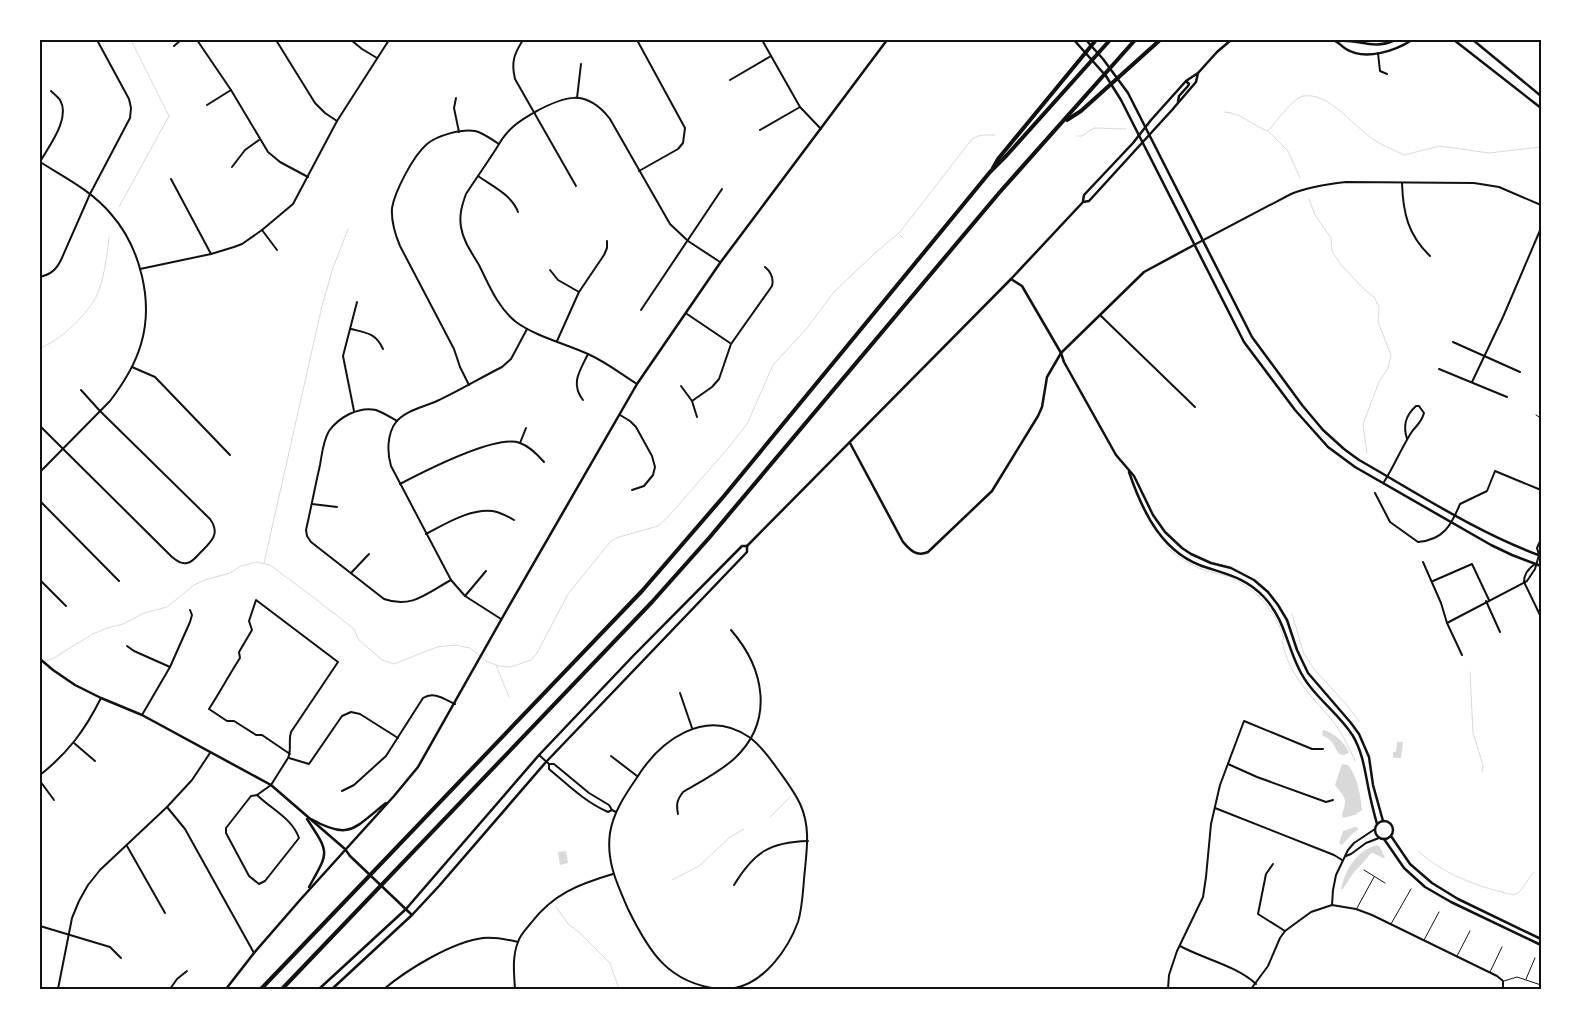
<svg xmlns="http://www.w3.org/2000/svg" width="1581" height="1029" font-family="Lato,sans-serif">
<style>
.water{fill:#d9d9d9}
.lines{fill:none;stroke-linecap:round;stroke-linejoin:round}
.stream{stroke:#d9d9d9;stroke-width:1}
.service{stroke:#111;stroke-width:1}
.minor{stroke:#111;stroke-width:2}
.tertiary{stroke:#111;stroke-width:2.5}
.secondary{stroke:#111;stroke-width:2.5}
.motorway{stroke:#111;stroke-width:4}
.neatline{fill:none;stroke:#111;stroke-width:2}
</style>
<rect width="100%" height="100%" fill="#fff"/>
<g class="water">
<path d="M1323,730C1333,732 1346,743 1349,753C1346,754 1343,756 1340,754C1334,750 1336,741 1322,735Z"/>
<path d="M1397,742H1403L1401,758H1393V752H1396Z"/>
<path d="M1342,764L1348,765C1358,777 1360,795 1362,810L1355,815L1343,818L1342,815C1348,796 1345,799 1335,785Z"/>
<path d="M1355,827L1358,828V830L1352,834L1342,845L1339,843L1343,831Z"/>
<path d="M1377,845L1380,847L1385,858H1383L1373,853L1370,854L1362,864L1354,872L1343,889H1341C1345,870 1357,850 1377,845Z"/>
<path d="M566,851L568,863L560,865L558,852Z"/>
</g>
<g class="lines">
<g class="stream">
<path d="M1224,112C1240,112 1253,126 1268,131C1276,122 1292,99 1303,96C1328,92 1352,124 1370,137C1380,145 1393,149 1404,155L1440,146L1489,153L1541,147"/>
<path d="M1269,132L1288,151L1300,178"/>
<path d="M1077,136H1082L1094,128L1126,129"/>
<path d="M1309,199L1315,215L1331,238L1332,251L1341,265L1365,290L1374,297L1379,307L1378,322L1391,355L1388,368L1379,382L1363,424L1367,453"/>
<path d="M119,207L169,116L131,40"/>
<path d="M898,233L903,238"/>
<path d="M40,348C60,341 84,317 95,299C104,282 107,256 109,237"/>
<path d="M1167,548C1178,557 1190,565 1204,570C1212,573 1221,574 1230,577C1256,589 1277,611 1284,640"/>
<path d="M264,563L322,306L333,268L348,229"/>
<path d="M1292,614L1304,654L1314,669L1347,705L1359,721"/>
<path d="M1282,640C1289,678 1312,695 1335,724C1343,735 1350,749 1355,761"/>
<path d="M40,663L52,659L93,634L107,628L123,624L144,613L167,607L194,585L205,580L230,573L241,566L256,562L270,565L313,597L354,629L359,640L382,660L394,664L437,647L455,645L470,648L486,661L499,666L511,667L531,660L537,653L568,594L611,541L619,537L658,526L668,517L729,447L747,424L773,365L807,328L834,292L875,253L900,232L972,139C980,134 986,135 995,135"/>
<path d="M496,665L509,697"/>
<path d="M1470,672L1473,733L1483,765L1482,772"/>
<path d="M770,817L790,797"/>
<path d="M1418,851C1446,876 1479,887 1514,895C1523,892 1526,880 1534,872"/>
<path d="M672,880L699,866L730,837L744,829"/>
<path d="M556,907L569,925L580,933L610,963L619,989"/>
</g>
<g class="service">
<path d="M1536,415L1541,418"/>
<path d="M1364,870L1385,883"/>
<path d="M1357,908L1374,877"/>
<path d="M1391,924L1411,889"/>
<path d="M1424,940L1439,912"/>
<path d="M1457,956L1470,931"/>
<path d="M1490,972L1502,947"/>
<path d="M1526,979L1535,958"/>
<path d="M1504,981L1517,977L1541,985"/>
</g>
<g class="minor">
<path d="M197,40L231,90L268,152L280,162L308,177"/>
<path d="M276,40L315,103L325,113L337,121"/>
<path d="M351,40L362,49L377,58"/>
<path d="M523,40C514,54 511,62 515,79L576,186"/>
<path d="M637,40L685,128L683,143L678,149L639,171"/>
<path d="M762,40L800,107L821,129"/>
<path d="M174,46L181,40"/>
<path d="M1378,53L1380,71L1387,74"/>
<path d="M730,80L771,56"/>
<path d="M456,98L454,108L459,132"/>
<path d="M577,98L581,64"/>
<path d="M207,105L231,90"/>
<path d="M760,130L800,107"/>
<path d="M40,162C64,177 92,191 111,214C140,247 154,301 141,344C135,365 123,384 110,401L40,472"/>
<path d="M40,162C49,146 71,118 60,100C58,97 54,94 51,91"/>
<path d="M232,167L245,150L259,140"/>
<path d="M478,176C492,186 512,195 518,212"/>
<path d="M171,179L211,254"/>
<path d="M1402,183C1403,213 1408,235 1430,256"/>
<path d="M262,230L277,250"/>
<path d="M1194,245L1291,194C1308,187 1328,184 1346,182L1474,183L1499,187L1541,205"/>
<path d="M140,269L211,254L234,247L242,244L262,230L293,204L337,121L389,40"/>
<path d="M550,270L558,280L579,292"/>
<path d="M40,277C51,274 56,270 61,260L90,194L130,118L131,108L129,99L97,40"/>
<path d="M641,310L722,189"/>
<path d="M687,314L730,343"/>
<path d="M1100,315L1195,407"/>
<path d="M351,329C367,333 376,333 383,349"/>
<path d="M557,341L579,292L604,255L607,248V241"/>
<path d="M1453,342L1520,372"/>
<path d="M132,367L155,377L230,455"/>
<path d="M1439,369L1507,397"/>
<path d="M1472,382L1503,317L1541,228"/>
<path d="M637,384C621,374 606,362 588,354C566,344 535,336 516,322C498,308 489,285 479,265C472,253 463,241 461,227C459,215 462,205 466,194C475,180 485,166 494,152C498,146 502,138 507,133C515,123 525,118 535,112C564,96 586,88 610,119L670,224L688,241L720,262"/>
<path d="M469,385L460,367L454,349L400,246C395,234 391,222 392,208C395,191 413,156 427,144C438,135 461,129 475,131C484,133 492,140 499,144"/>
<path d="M681,386L692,401L697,417"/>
<path d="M583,400C570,383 580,371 588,354"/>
<path d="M692,401L712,387L719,379L731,344L772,286C774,278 771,272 765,267"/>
<path d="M354,411L343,356L357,302"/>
<path d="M620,415L630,421L636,427L652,456L655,467L653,475L644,486L632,490"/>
<path d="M397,421C390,417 384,413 376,410C359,406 339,417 329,431C323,441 322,454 320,465C315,487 311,508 306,530L307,536L311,542L384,599C412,609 427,593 451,580"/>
<path d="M40,426L172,557C177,561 181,564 187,563C193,562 196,557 200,553C211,542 221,534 210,519L100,411L81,390"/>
<path d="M520,443L526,428"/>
<path d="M1384,482C1394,466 1401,449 1411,433C1416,425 1421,424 1424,413L1419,406H1416C1405,416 1403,426 1407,439"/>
<path d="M400,484C423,472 497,434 520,443C529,446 537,454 544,462"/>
<path d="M1375,493L1390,522L1418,542C1443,540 1451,526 1460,504L1487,491L1495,471L1541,490"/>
<path d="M40,501L119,581"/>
<path d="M312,504L337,507"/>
<path d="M426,534C445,524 474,506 497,512C503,514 509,517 514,520"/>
<path d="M1539,555L1537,548L1541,539"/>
<path d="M1423,562L1441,603L1447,623L1462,655"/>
<path d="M351,573L369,554"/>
<path d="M40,580L66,606"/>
<path d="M1433,581L1472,564L1489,600"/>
<path d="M1524,582L1540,615"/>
<path d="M1524,582C1524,574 1529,568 1535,564"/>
<path d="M465,596L486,571"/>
<path d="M1486,601L1500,632"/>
<path d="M501,619L465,596L451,580L391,466C387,452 387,434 396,422C406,410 424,407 437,401C459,391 480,378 502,367L511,359L527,329"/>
<path d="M1447,623L1527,581L1535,569L1539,555L1541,553"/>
<path d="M127,646L134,651L170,667"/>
<path d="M680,693L692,728"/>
<path d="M142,715L170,667L190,622L192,615L190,610"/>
<path d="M74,743L95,761"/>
<path d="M539,755L549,764V769C568,785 585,802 608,812L612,810"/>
<path d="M611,756L637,776"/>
<path d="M289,758L309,764L342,716L351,712L360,714L398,738"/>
<path d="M549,764H554L589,793L609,805L612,810L616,812"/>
<path d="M1228,764L1257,777L1326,802L1333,800"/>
<path d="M40,775C68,753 85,730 101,698"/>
<path d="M40,781L54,800"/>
<path d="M342,791L354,785L386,756L423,698C434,691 444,699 455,704"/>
<path d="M257,795L271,785L288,758C292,749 288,741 291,732L338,662L256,600L249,621L252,630L239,652L240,658C229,675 220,692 209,709L227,721H234L256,735H262L290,754"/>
<path d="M257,795C271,809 292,818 299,838L265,881L259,884L249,876L226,833V828L251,796Z"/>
<path d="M167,807L185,829L254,953"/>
<path d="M1215,808L1334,855L1342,860"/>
<path d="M678,814C676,804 677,800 683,792C700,782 720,772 735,758C775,720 764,668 731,630"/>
<path d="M127,846L165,913"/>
<path d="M1346,856L1351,854L1366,843L1379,838"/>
<path d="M1273,864L1266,874L1258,914L1285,931"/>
<path d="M734,885C754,852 770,842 808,841"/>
<path d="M1332,905L1333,890L1336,875L1348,850L1354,843L1375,829"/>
<path d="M40,926L110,947L121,958"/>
<path d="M1180,946C1204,959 1237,966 1256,984"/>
<path d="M58,989L72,918L79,901L88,885L100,870L167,807L192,780L210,753"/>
<path d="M170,989L177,979L187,971"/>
<path d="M384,989C408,969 452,942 483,938C495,937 506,939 518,942"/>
<path d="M515,989C514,973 512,957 518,942C520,935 526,929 531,923C553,894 579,884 613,874"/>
<path d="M719,989C668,983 649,952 628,909C617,884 606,861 610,833C613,813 625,795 636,779C660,740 705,707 749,737C761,745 771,760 779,771C787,782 796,794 801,806C810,827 807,848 805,869C803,886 803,906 798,922C788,949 765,982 735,988C731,989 725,989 720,989"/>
<path d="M1168,989L1169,975L1177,951L1203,897L1206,877L1211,824L1220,785L1244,721L1312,749H1323"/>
<path d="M1251,989L1268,966L1280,938L1285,931L1311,912L1332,905L1356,909L1372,915L1497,976L1503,981V989"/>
</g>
<g class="tertiary">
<path d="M1074,40L1106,76L1121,100L1244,342L1295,410L1328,447L1355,467L1491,545L1512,555L1541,566"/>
<path d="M1086,40L1103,59L1128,93L1252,337L1302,405L1323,430L1344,449L1359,460C1419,494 1476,532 1541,556"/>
<path d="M1011,279L1022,286L1061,353L1064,362L1116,455L1134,476L1153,515L1165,532L1182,548L1191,554L1211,563L1231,568L1254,580L1268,592L1278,605L1287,620L1297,650L1308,673L1351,723L1359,734L1369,757L1373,785L1383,821"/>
<path d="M850,443L903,542C910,550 916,557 928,552L992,491L1038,416L1042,407L1047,377L1061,353L1144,272L1194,245"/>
<path d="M1129,472C1143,513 1163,555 1208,568C1230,575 1247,579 1264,597C1285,620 1286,643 1299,669C1311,695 1338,712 1353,736C1363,753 1365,772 1369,791C1371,802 1374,813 1377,824"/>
<path d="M40,659L53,670L75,685L101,698L142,715L271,785L345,849L350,856L412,915"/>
<path d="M307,819C330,854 329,851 309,887"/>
<path d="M311,819C350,841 354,828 386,803"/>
<circle cx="1384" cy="830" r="9"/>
<path d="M1391,836L1410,864L1432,883L1458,899L1541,939"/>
<path d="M1384,839L1404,868L1425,887L1451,902L1541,945"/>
<path d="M226,989L254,953L300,900L394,796L418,767L505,613L637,384L720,263L887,40"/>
</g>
<g class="secondary">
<path d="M1333,40C1339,42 1341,46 1346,49C1365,61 1395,51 1412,40"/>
<path d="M1454,40L1541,108"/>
<path d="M1473,40L1541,96"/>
<path d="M1337,41C1358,38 1372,51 1395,40"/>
<path d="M1178,102L1179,96L1188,86L1189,84L1187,82"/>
<path d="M1083,201L1084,195L1133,143L1151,120L1186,81L1198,73L1217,52L1231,40"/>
<path d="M319,989L406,909L539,755L634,655L742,546H747L1011,279L1083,202L1089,201L1172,110L1196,82L1198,73"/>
<path d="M332,989L412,915L439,886L546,762L747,552V546"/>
</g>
<g class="motorway">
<path d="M1067,120L1081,111L1160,40"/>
<path d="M993,168L998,159L1096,40"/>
<path d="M261,989L642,591L724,496L990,172L1007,155L1110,40"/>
<path d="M282,989L652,602L709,538L999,193L1135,40"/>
</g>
</g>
<rect width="1581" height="1029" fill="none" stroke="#ffffff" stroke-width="82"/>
<rect x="41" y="41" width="1499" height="947" class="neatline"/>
</svg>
